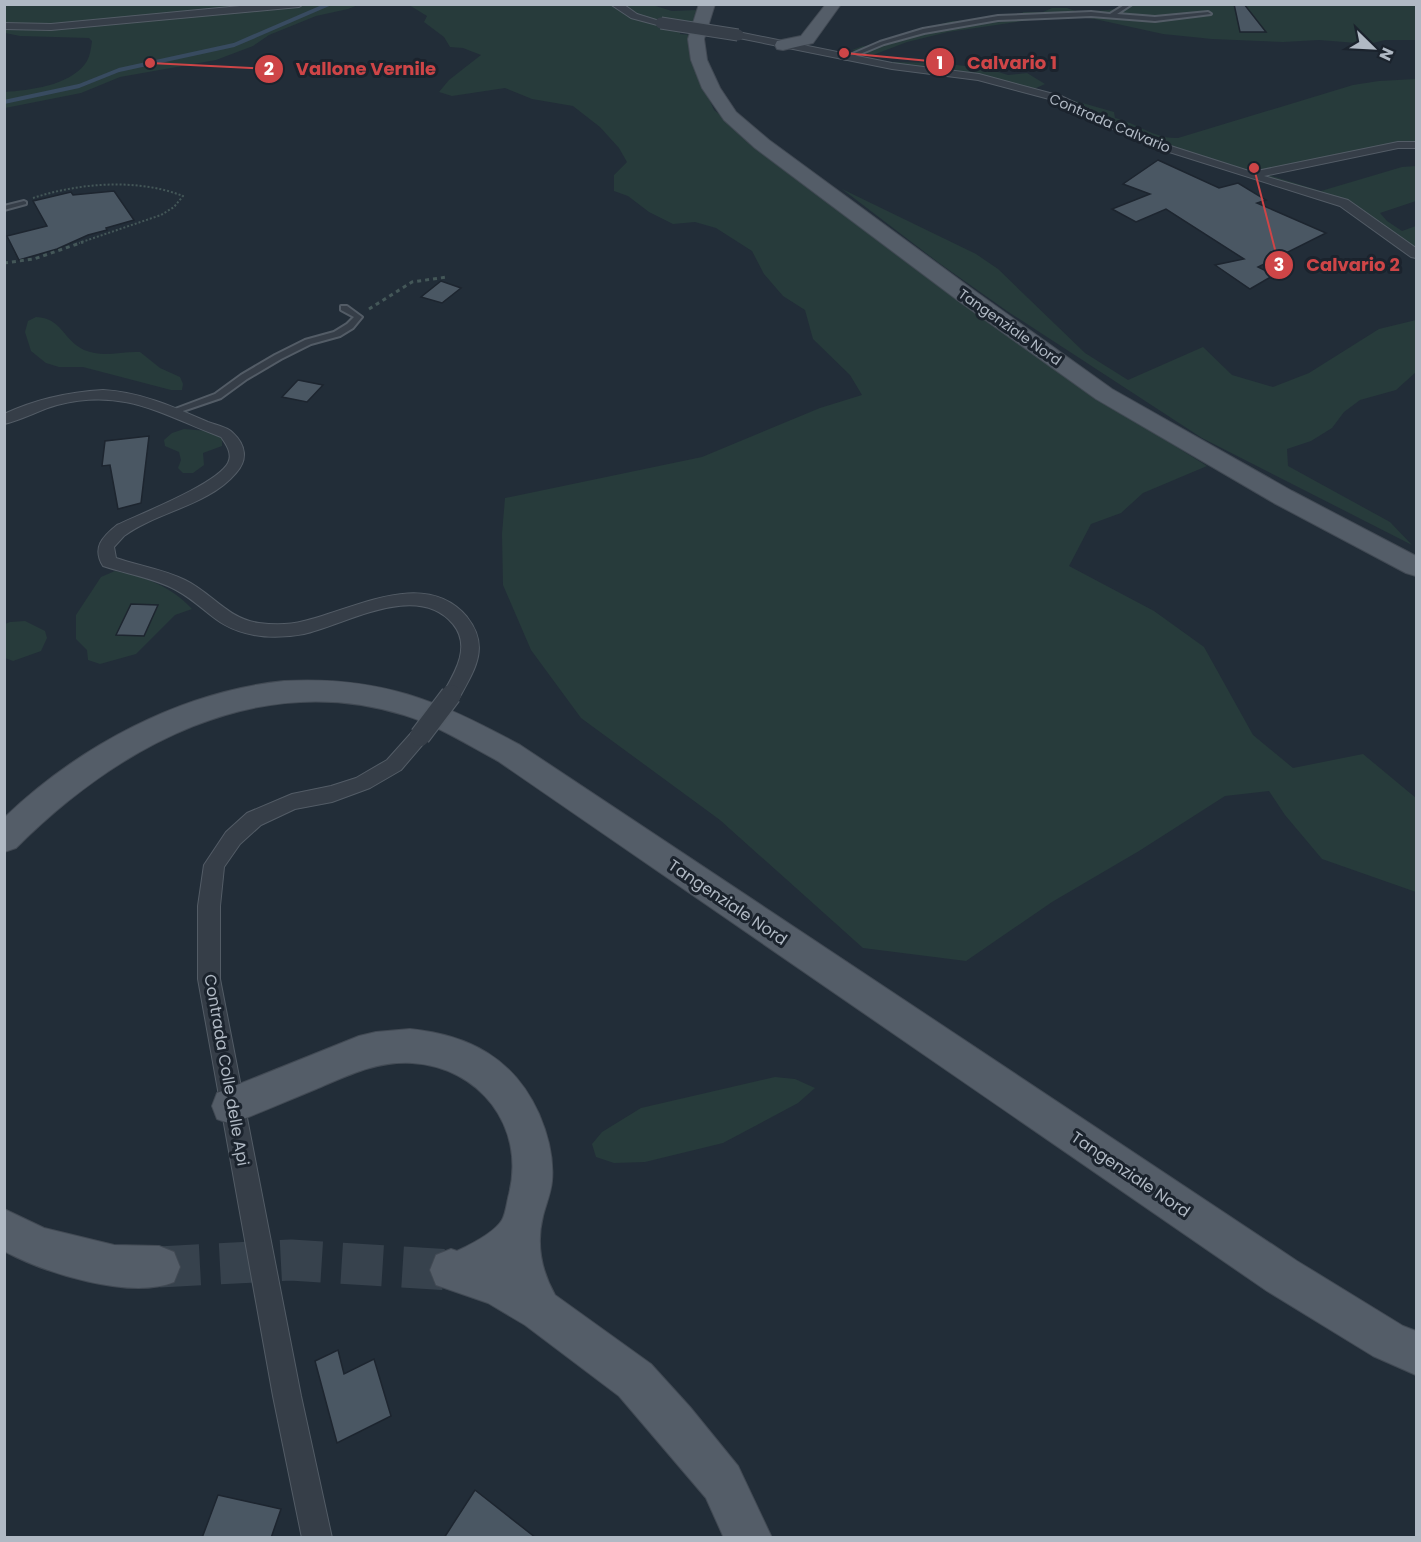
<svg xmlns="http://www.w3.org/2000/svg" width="1421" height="1542" font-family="Poppins,sans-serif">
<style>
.green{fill:#273b3b}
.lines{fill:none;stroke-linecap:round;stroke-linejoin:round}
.stream{stroke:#384b60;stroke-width:4}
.building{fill:#4a5763;stroke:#1d252f;stroke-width:1.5}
.primary-tunnel{stroke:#37424d;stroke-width:41;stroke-dasharray:41 20;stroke-linecap:butt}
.lane-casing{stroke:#535c66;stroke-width:4}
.street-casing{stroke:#535c66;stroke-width:2}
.primary-casing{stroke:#424a54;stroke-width:2}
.path-far1{stroke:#445758;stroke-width:2;stroke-dasharray:2 2;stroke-linecap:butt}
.path{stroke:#445758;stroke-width:3;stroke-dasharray:4 4;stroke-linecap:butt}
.lane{fill:#363e48;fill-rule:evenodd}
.street{fill:#363e48;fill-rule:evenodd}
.primary{fill:#545d68;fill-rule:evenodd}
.street-bridge-far1-casing{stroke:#535c66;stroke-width:13;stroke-linecap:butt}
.street-bridge-casing{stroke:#535c66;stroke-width:22;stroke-linecap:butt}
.street-bridge-far1{stroke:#363e48;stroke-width:11}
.street-bridge{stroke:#363e48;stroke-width:20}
.labels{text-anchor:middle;stroke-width:6;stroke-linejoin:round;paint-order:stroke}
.far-street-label{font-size:14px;fill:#b0b9c4;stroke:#1b232d}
.street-label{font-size:16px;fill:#b0b9c4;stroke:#1b232d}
.leader{fill:none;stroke:#ce4547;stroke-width:2}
.callout-dot{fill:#ce4547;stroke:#1b232d;stroke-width:2}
.mark-label{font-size:18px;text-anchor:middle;font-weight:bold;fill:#fff}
.callout-label{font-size:18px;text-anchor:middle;font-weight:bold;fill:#ce4547;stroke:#1b232d;stroke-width:6;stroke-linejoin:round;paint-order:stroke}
</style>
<rect width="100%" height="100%" fill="#222d38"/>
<g class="green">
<path d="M10,4L358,5L348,9L316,16L269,35L253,46L216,60L120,77L81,93L5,108V92C30,90 68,86 85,64C90,58 91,48 92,41L89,38L20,36L5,33L4,7Z"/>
<path d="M649,4L672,11L697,10L694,23H681L680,34L692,35L702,83L714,110L782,165L1095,396L1207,466L1143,493L1121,513L1091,524L1069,566L1154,611L1204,647L1253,735L1293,768L1363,754L1416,798V892L1322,859L1285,815L1269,791L1225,796L1139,851L1052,902L966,961L863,948L720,820L581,718L531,650L503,585L502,534L505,498L702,457L820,408L862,395L850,375L813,339L805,310L783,296L764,274L752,251L716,228L695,222L673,224L649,212L628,196L614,191V175L627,162L619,148L600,127L573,106L532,99L505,88L452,96L439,92L449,80L481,55L463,48L450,47L444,37L424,22L427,16L409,5Z"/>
<path d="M1121,4L1416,5V40H1385L1369,44L1319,40L1283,42L1212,39L1163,34L1081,16L1043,18L948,32L907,42L873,55L852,50L863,46L877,47L882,40L952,21L1020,18L1023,12H1043L1052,8H1067L1078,12L1107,10L1115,9Z"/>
<path d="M845,55L891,62L941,63L989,69L1008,75L1027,73L1045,84L1034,89Z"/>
<path d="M1416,79V144L1268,175L1321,191L1402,167L1416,166V201L1380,213L1387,221L1402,231L1416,226V249L1364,212L1184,152L1136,133L1072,100L1114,112L1115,118C1137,123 1154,139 1178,138L1353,85L1379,81Z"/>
<path d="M842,189L976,254L998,269L1085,353L1128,380L1203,347L1232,375L1273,387L1309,373L1379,329L1416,320V372L1396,390L1360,400L1344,412L1332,428L1311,441L1287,449L1288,466L1390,522L1412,545L1202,438L1007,311L939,263Z"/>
<path d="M36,317C62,318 62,339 84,350C103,358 121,351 140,352L160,368L180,377L183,384L182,390H171L83,367H59L46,363L31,351L25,332L28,321Z"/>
<path d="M184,429L208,431L222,437V446L203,453L204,465L193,473H183L178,468L181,460L179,452L165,446L164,440L172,433Z"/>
<path d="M115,571C145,576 172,587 192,609L175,615L136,654L100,664L88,660L87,650L76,639V615L101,577Z"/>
<path d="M25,621L45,631L47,638L41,651L13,661L5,658V624L10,622Z"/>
<path d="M775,1077L795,1079L815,1088L798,1103L723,1143L645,1162L614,1163L596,1157L592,1144L602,1132L641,1108Z"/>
</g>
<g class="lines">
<path class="stream" d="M4,102L79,86L119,70L234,45L329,4"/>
</g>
<g class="building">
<path d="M1234,4H1244L1266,32H1240Z"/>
<path d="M1158,160L1219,188L1238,183L1266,200L1257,203L1326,233L1258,267L1274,275L1250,289L1215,265L1244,259L1166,209L1136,222L1112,209L1150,194L1123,184Z"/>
<path d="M114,191L134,220L106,228L107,230L88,235L57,249L19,260L7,236L47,226L33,201L71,192L73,195Z"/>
<path d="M441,281L461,288L442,303L421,297Z"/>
<path d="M298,380L323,385L307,402L282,397Z"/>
<path d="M149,436L141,503L118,509L110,465L102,466L105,441Z"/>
<path d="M131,604L158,605L144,636L116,635Z"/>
<path d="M338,1350L344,1374L374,1359L391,1416L337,1443L315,1361Z"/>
<path d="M475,1490L536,1538H444Z"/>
<path d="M218,1495L281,1509L271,1538H202Z"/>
</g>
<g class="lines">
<path class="primary-tunnel" d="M159,1267L291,1260L451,1270"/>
<defs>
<g id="lane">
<path d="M1126,4H1132L1117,14L1155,17L1208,12L1211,14L1155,21L1091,16L998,20L924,33L884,44L848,59L843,58L880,42L923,29L998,16L1091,12L1110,14Z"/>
<path d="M24,201L26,202V204L4,210V206Z"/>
<path d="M341,306H347L362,317L353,328L340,336L311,344L281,359L247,379L221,398L174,414H171L167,412L215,394L241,375L275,355L305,340L334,332L347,324L354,317L341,310Z"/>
</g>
<g id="street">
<path d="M262,4H304L299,7L51,30L4,29V23L51,24Z"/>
<path d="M610,4H623L637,14L666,23L661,26L631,18Z"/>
<path d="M738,32L892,63L979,74L1061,96L1155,141L1252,172L1398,142H1416V148H1398L1264,176L1348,200L1416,248V258L1411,257L1340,206L1147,145L1053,100L978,80L892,69L734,37L733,35Z"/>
<path d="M103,390C141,392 174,407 208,422C216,425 228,427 233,433C246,445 248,460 236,473C208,506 158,511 124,536L114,547L116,558C139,566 163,569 185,580C212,593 228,619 259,623C274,625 289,625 304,621C353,610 425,567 467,617C491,647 474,671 458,700L451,702L444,700L442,695C454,674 472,647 453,624C417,581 347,624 304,634C288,637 270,638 254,635C215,628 207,607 176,590C154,578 127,574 103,566C92,548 102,537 117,525C140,514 217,484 228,463C233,454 226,444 221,437C160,414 125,388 57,405C39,410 22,420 4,424V414C36,399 69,392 103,390Z"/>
<path d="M420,729L427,731L430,736L401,770L370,788L332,802L295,809L261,825L240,844L224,867L220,906V979L301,1396L332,1538H302L273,1396L198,979V906L204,865L226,832L247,813L292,794L331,786L356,778L387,760L413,731Z"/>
</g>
<g id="primary">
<path d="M699,4H715L704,39L707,60L720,88L736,112L769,140L972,289L1112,389L1292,491L1416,556V576L1406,573L1274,503L1096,399L956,299L755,148L724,120L702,88L691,60L688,39Z"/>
<path d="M826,4H841L813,43L783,50L777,49L775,45L777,41L801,36Z"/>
<path d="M284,681C380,676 437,700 520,745L1297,1261L1403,1326L1416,1331V1375L1373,1356L1267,1291L498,761C468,745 437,725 404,715C257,669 117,747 16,848L4,852V818C79,746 180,692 284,681Z"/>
<path d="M410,1029C469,1035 514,1058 539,1114C548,1135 554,1158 552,1181C551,1193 546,1204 543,1216C536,1244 541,1270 555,1295L651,1364L690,1407L738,1466L772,1538H724L706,1498L619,1396L525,1325L488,1303L436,1285L430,1270L436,1255L451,1249L457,1251C470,1245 495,1232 502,1220C506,1213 507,1201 509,1194C526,1126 479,1067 412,1063C376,1061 347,1076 316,1089C287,1101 259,1113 231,1124L217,1119L212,1106L217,1093L359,1036L376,1032Z"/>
<path d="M4,1209L44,1228L114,1245L159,1246L174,1252L180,1267L174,1282C130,1300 45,1273 4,1251Z"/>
</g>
</defs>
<use href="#lane" class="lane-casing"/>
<use href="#street" class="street-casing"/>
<use href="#primary" class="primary-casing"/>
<path class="path-far1" d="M33,198C79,183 137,178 183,196L174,207L161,215L79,243"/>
<g class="path">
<path d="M4,263L34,259L83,242"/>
<path d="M369,309L412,282L447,277"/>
</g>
<use href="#lane" class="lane"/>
<use href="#street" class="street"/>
<use href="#primary" class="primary"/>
<defs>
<path id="street-bridge-far1" d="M661,23L738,35"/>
<path id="street-bridge" d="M420,736L451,695"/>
</defs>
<use href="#street-bridge-far1" class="street-bridge-far1-casing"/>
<use href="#street-bridge" class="street-bridge-casing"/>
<use href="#street-bridge-far1" class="street-bridge-far1"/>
<use href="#street-bridge" class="street-bridge"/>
</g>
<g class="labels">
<g class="far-street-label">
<text transform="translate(1110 123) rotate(23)" y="5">Contrada Calvario</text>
<text transform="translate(1010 327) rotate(35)" y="5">Tangenziale Nord</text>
</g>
<g class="street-label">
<text transform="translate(728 902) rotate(34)" y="6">Tangenziale Nord</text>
<text transform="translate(227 1070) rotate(80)" y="6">Contrada Colle delle Api</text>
<text transform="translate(1131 1174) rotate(34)" y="6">Tangenziale Nord</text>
</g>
</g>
<path class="leader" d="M844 53L940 62M150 63L269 69M1254 168L1279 265"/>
<g class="callout-dot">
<circle cx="844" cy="53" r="6"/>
<circle cx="150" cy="63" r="6"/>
<circle cx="1254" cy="168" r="6"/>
<circle cx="940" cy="62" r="15"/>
<circle cx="269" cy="69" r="15"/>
<circle cx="1279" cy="265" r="15"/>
</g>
<g class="mark-label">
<text x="940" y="69">1</text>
<text x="269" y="75">2</text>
<text x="1279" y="271">3</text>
</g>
<g class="callout-label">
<text x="1012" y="69">Calvario 1</text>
<text x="366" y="75">Vallone Vernile</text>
<text x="1353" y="271">Calvario 2</text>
</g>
<rect width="1421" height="1542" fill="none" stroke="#b0b9c4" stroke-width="12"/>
<g transform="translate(1373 48) rotate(114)" stroke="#1b232d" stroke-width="4.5" paint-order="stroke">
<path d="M0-4.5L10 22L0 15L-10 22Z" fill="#b0b9c4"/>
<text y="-9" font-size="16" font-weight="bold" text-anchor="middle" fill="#b0b9c4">N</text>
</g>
</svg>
